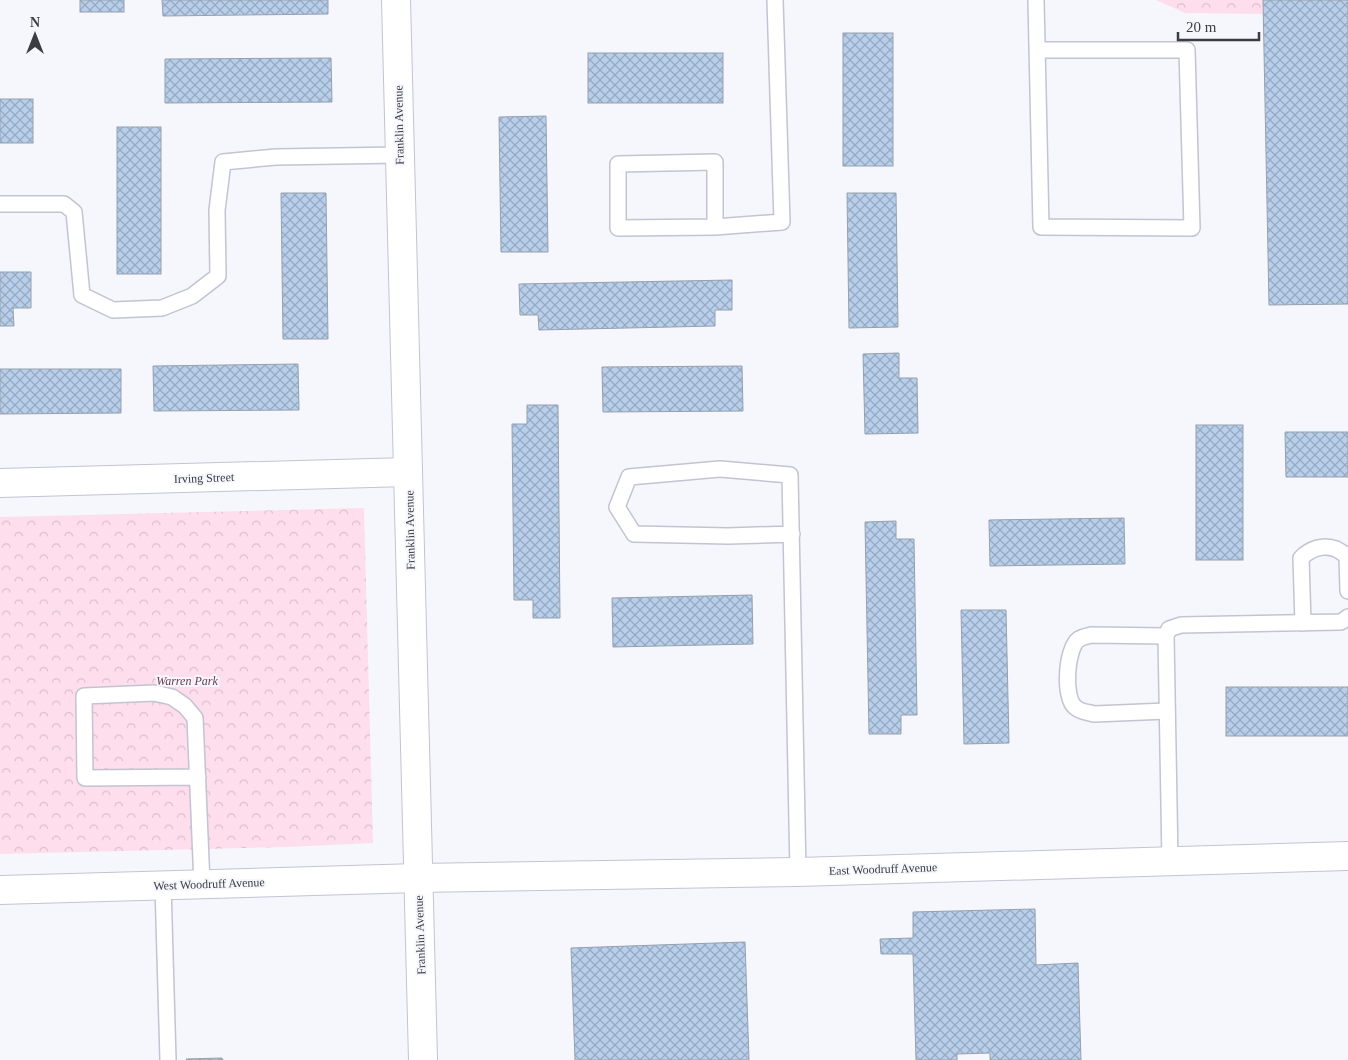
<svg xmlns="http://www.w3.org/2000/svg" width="1348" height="1060" font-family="Georgia,serif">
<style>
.forest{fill:url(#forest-crowns)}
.building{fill:url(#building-cross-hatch);stroke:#96a0ad}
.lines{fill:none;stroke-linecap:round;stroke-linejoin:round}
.lane-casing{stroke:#c3c3d3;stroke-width:18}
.street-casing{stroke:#c3c3d3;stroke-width:30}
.secondary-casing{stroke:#c3c3d3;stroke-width:30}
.lane{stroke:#fff;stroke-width:15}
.street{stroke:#fff;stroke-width:28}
.secondary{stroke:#fff;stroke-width:28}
.labels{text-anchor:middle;stroke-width:4;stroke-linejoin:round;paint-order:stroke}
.street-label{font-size:12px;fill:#3c3c42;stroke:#f6f7fd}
.park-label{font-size:12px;font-style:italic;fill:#6a3a54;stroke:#f6f7fd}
</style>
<defs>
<pattern id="forest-crowns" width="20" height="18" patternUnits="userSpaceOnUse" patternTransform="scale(1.25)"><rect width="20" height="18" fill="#fedeed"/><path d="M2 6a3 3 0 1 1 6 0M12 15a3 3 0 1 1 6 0" fill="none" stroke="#dbbfcc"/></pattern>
<pattern id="building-cross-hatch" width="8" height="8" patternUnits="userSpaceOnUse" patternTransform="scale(1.25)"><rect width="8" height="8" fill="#b8cfeb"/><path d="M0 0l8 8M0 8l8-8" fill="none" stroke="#97a9c0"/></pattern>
</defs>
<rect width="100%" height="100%" fill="#f6f7fd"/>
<g class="forest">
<path d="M1156,0H1275L1265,14L1185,13Z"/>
<path d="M364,508L373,843L287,847L0,854V517Z"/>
</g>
<g class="building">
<rect x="80" y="0" width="44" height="12"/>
<path d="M162,0H328V14L163,16Z"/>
<path d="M1263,0H1348V304L1269,305Z"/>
<rect x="843" y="33" width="50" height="133"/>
<rect x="588" y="53" width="135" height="50"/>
<path d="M331,58L332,102L165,103V59Z"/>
<rect x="0" y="99" width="33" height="44"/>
<path d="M546,116L548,252H501L499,117Z"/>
<rect x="117" y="127" width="44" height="147"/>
<path d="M281,193H326L328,339H283Z"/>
<path d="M847,193H896L898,327L849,328Z"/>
<path d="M0,272H31V308H13L14,326H0Z"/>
<path d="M732,280V310H715V326L539,330L538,315H520L519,284Z"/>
<path d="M899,353V378H917L918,433L865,434L863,354Z"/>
<path d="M298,364L299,410L154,411L153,366Z"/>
<path d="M742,366L743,411L603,412L602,367Z"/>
<path d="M0,369H121V413L0,414Z"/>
<path d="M527,405H558L560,618H533V600H514L512,424H527Z"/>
<rect x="1196" y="425" width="47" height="135"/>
<path d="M1285,432H1348V477H1286Z"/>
<path d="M1124,518L1125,564L990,566L989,520Z"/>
<path d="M896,521V539H914L917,715H901V734H869L865,522Z"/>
<path d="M752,595L753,644L613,647L612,598Z"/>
<path d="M961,610H1006L1009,743L964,744Z"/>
<rect x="1226" y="687" width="122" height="49"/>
<path d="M1035,909L1036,965L1078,963L1081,1060H990V1053L957,1054V1060H916L913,954H881L880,939L913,938V912Z"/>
<path d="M745,942L749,1060H575L571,948Z"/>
<path d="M222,1058L223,1060H187L186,1059Z"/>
</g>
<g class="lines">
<defs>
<g id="lane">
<path d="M1036,0L1041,227L1192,228L1187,50H1037"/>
<path d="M0,204H64L74,212L82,295L113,310L162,308L192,296L218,276L217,210L223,162L276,157L400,155"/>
<path d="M715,227V162L618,164V228L715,227L782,222L775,0"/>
<path d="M792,534L728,536L634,534L617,507L629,477L720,469L790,475C793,607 796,739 798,872"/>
<path d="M1303,623L1301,558C1310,549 1323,544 1336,549C1340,551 1344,554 1347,556L1348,591"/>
<path d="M1166,636L1091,635C1087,636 1082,637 1079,639C1066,648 1063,697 1075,707C1080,712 1087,712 1094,714L1167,711"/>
<path d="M198,777L85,778L84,696L154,693L172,697L185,706L195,718L202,884"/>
<path d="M1170,861L1166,636L1169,629L1181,625L1341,622L1348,617"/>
<path d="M163,885L168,1060"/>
</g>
<path id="street" d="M0,483L408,472"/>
<g id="secondary">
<path d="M396,0L423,1060"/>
<path d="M0,890L418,878L798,872L1348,856"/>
</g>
</defs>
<use href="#lane" class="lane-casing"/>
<use href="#street" class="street-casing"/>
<use href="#secondary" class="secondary-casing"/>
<use href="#lane" class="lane"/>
<use href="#street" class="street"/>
<use href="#secondary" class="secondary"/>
</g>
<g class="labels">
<g class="street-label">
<text transform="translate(399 125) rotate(-91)" y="4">Franklin Avenue</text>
<text transform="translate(204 478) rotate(-2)" y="4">Irving Street</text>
<text transform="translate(410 530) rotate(-91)" y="4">Franklin Avenue</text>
<text transform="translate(883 869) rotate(-2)" y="4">East Woodruff Avenue</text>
<text transform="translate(209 884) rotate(-2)" y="4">West Woodruff Avenue</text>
<text transform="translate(420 935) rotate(-92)" y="4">Franklin Avenue</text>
</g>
<g class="park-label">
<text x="187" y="685">Warren Park</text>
</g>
</g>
<g transform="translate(35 35)" stroke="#f6f7fd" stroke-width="4" paint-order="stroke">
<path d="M0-4L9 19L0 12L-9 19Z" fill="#3c3c42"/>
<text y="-8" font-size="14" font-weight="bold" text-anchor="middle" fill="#3c3c42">N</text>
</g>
<path d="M1178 32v8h81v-8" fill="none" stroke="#3c3c42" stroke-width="2.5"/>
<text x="1186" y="32" font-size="15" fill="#3c3c42" stroke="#f6f7fd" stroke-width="4" paint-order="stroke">20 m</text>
</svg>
